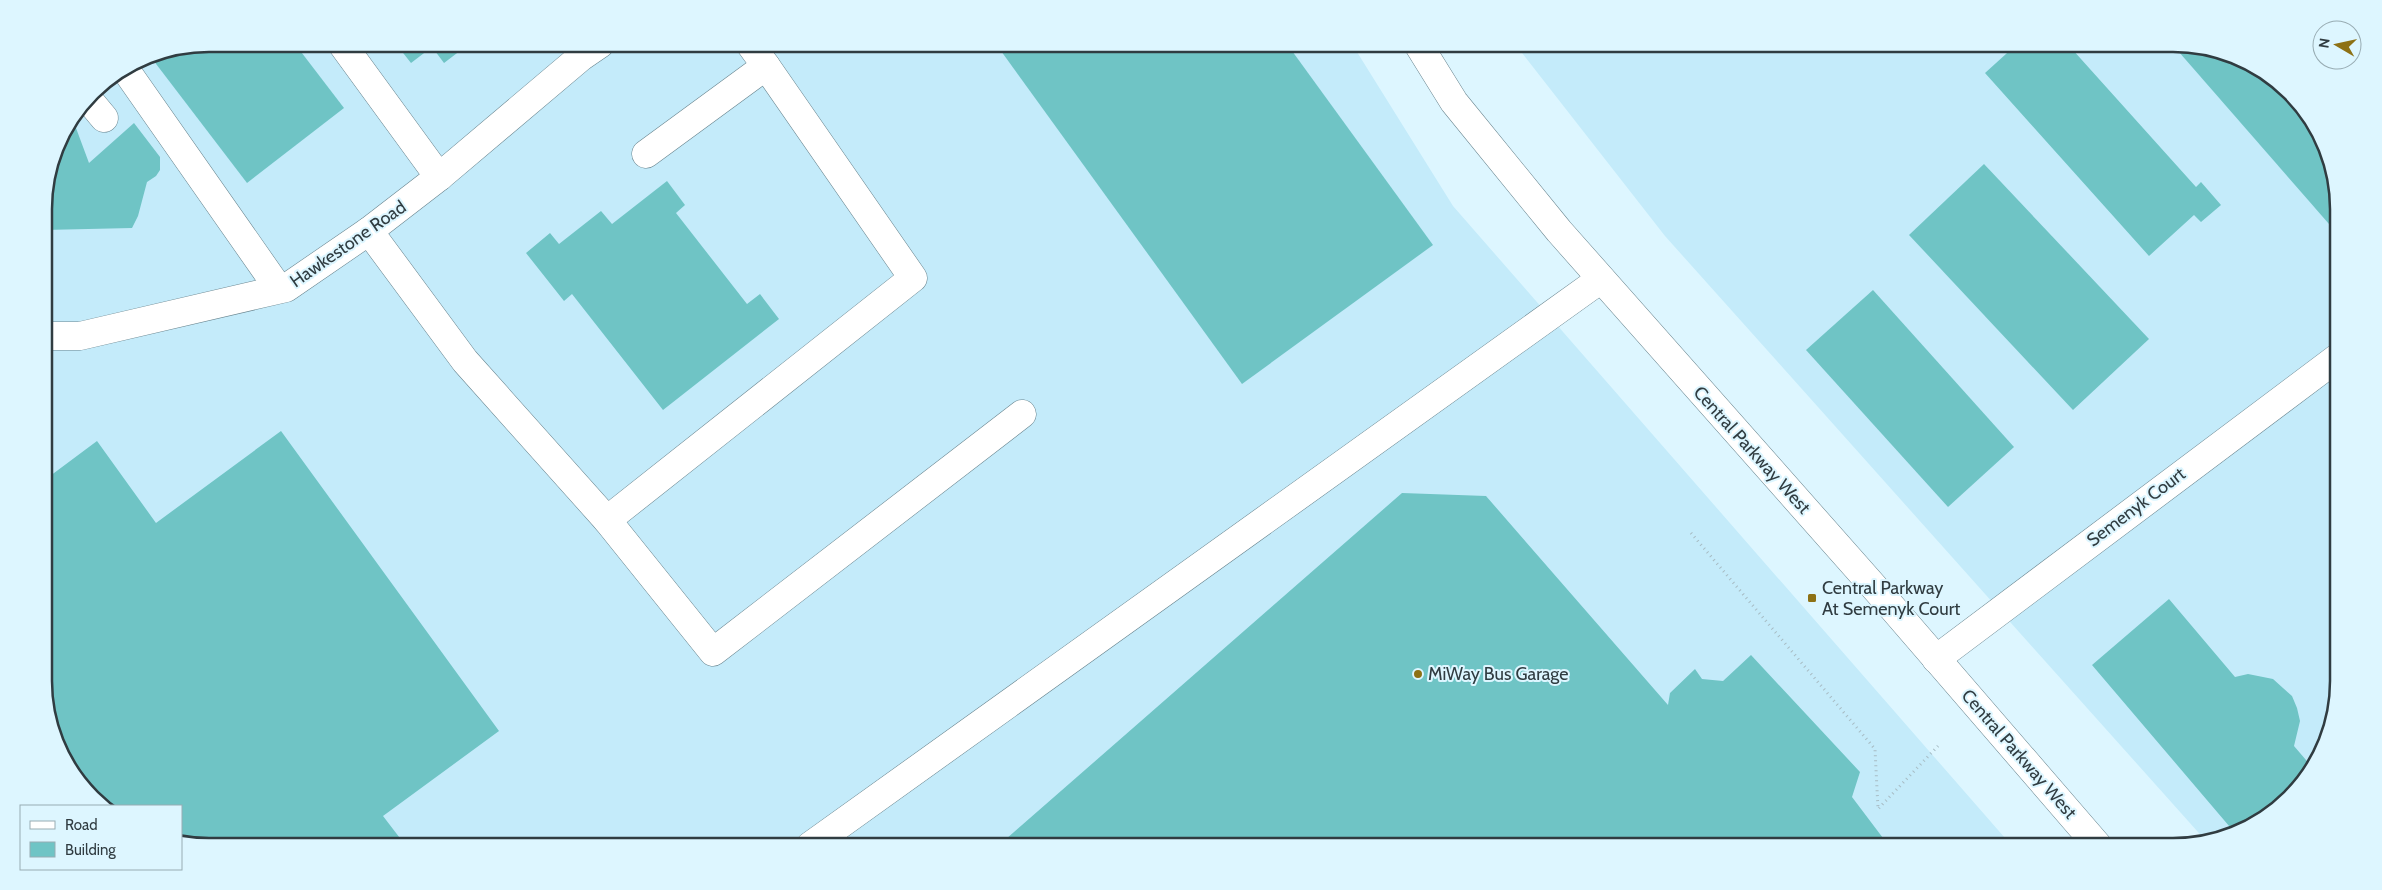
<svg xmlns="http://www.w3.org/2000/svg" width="2382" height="890" font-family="Cabin,sans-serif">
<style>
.built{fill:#c4ebfa}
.building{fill:#6fc4c5}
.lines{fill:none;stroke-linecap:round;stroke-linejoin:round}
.minor-casing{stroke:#68848e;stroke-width:29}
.path{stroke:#a7bcc4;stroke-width:3;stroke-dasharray:1 4;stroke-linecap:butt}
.minor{stroke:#fff;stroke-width:28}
.poi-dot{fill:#8d7115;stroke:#ddf6ff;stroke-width:2}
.labels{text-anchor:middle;stroke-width:4;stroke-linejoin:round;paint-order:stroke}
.street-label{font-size:18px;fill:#303c41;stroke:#ddf6ff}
.poi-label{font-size:18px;fill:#303c41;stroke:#ddf6ff;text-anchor:start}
.rim{fill:none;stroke:#303c41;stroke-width:2.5}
</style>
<rect width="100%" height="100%" fill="#ddf6ff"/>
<g class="built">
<path d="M210,44H1352L1453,206L2012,846H210L181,842V806H109L85,790L47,713L44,198L61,136L100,85L146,56Z"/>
<path d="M1515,44H2172L2226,52L2297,100L2321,136L2337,188L2338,680L2330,734L2304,781L2273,812L2226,837L2206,841L1665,236Z"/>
</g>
<g class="building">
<path d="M210,44H295L344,108L247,183L150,56Z"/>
<path d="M396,44H469L444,63L432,47L411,63Z"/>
<path d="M996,44H1287L1433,245L1242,384Z"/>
<path d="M2017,44H2077L2072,49L2196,187L2201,182L2221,205L2201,222L2194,215L2149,256L1985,73Z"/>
<path d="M2172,44L2226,52L2297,100L2321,136L2337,188V217L2329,224Z"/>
<path d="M71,123L76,128L89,163L134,123L160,157V170L156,176L147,182L138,216L132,228L44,230V198L61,136Z"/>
<path d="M1984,164L2149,339L2073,410L1909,235Z"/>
<path d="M667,181L685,205L676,213L747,304L760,294L779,319L663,410L572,294L564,301L526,253L550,233L559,244L601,211L612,224Z"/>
<path d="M1873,290L2014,447L1948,507L1806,350Z"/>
<path d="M281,431L499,731L383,816L406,846H210L181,842V806H109L85,790L47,713L46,479L97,441L156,523Z"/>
<path d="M1402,493L1486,496L1668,705L1670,693L1695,669L1702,679L1723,681L1751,655L1860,772L1852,797L1889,846H998Z"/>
<path d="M2169,599L2235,677L2248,674L2273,679L2292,696L2297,708L2300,721L2294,746L2312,767L2304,781L2273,812L2235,833L2092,665Z"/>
</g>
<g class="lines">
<defs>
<g id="minor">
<path d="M342,44L439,177"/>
<path d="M1418,44L1454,102L1559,231L1890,605L2098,846"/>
<path d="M125,69L279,289"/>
<path d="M89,100L104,118"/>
<path d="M646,154L766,66L750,44"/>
<path d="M369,231L465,361L607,520L913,278L766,66"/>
<path d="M45,336H80L286,288L369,231L439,177L581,57L600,44"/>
<path d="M607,520L713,652L1022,414"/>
<path d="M1936,659L2337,358"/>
<path d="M810,846L1601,279"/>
</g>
</defs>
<use href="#minor" class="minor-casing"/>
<path class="path" d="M1691,533L1875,749L1878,809L1938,746"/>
<use href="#minor" class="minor"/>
</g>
<g class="poi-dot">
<rect x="1807" y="593" width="10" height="10" rx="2.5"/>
<circle cx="1418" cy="674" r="5"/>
</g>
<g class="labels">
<g class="street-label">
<text transform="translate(348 244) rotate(-35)" y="6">Hawkestone Road</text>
<text transform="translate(1752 450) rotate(48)" y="6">Central Parkway West</text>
<text transform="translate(2136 507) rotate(-37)" y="6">Semenyk Court</text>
<text transform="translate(2019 754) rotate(49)" y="6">Central Parkway West</text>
</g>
<g class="poi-label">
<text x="1822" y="594">Central Parkway<tspan x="1822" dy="21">At Semenyk Court</tspan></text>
<text x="1428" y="680">MiWay Bus Garage</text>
</g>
</g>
<path d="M0 0H2382V890H0ZM209 52H2173A157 157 0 0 1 2330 209V681A157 157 0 0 1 2173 838H209A157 157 0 0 1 52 681V209A157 157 0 0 1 209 52Z" fill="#ddf6ff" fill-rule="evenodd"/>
<path class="rim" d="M209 52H2173A157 157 0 0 1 2330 209V681A157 157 0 0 1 2173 838H209A157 157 0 0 1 52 681V209A157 157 0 0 1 209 52Z"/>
<rect x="20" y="805" width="162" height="65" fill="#ddf6ff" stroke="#98acb3"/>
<rect x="30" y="821" width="25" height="8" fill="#ffffff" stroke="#98acb3"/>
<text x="65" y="830" font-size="15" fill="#303c41">Road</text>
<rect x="30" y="842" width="25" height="15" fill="#6fc4c5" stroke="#98acb3"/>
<text x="65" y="855" font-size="15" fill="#303c41">Building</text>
<g transform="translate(2337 45) rotate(279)"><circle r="24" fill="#ddf6ff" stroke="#98acb3"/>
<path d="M0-4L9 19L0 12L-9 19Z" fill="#8d7115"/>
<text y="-8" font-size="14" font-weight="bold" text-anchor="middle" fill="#303c41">N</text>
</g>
</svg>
